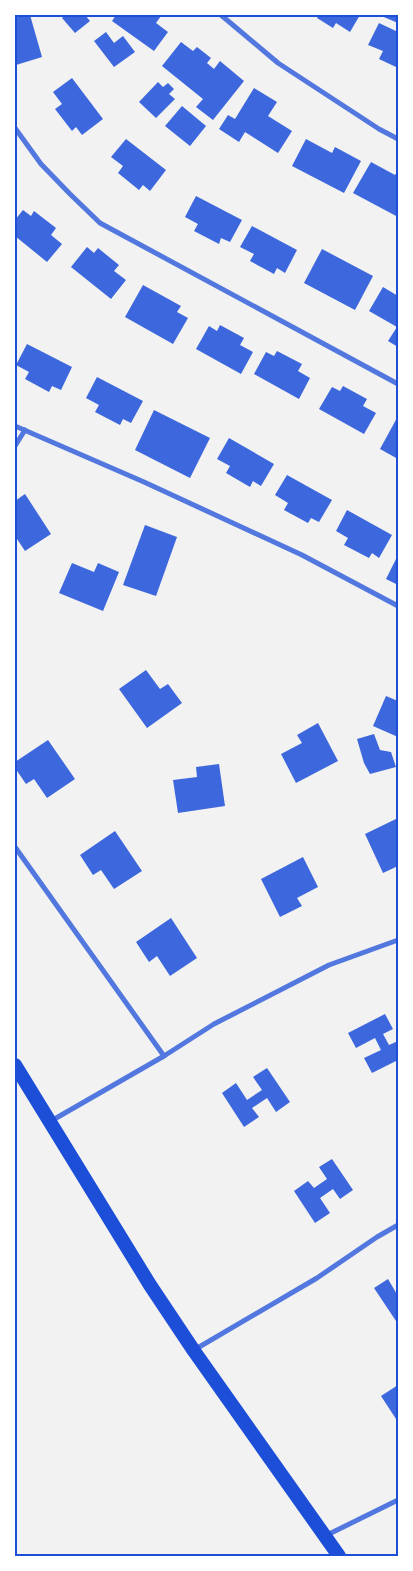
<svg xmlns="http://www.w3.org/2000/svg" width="413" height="1571" font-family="'Roboto Condensed',sans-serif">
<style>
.building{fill:#3d67dc}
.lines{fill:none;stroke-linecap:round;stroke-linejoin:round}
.minor{stroke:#5277de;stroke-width:5}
.trunk{stroke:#1d4ed8;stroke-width:14}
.neatline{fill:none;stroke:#1d4ed8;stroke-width:2}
</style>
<rect width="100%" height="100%" fill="#f2f2f2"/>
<g class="building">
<path d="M15,15H30L42,57L16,65Z"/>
<path d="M65,15H85L90,21L75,33L62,18Z"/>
<path d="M116,15H159L161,16L156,23L168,32L154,51L112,21Z"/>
<path d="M319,15H360L350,32L336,23L333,28L317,18Z"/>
<path d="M379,15H398V23Z"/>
<path d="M379,23L398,32V63L396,67L379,59L383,51L368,45Z"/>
<path d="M106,32L114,43L123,36L135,52L114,67L94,41Z"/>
<path d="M181,42L193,51L197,47L211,58L207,63L214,69L220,61L244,81L213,120L196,107L203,99L162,66Z"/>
<path d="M72,78L103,119L82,135L76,127L72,131L55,109L62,104L53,92Z"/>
<path d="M158,82L163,87L168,83L174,89L169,94L175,99L156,118L139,102Z"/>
<path d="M254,88L277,102L268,116L292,131L278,153L245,132L239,142L219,129L228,115L235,119Z"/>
<path d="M182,106L206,126L190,146L165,126Z"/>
<path d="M126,139L166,170L150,191L143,185L139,190L118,173L123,166L111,157Z"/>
<path d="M306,139L332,153L335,147L361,161L344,193L292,166Z"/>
<path d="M371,162L395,175L398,170V217L353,193Z"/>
<path d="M196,196L242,220L230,242L221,238L219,244L194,231L198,224L185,217Z"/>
<path d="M23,210L31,216L34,211L56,228L51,235L62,244L47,262L15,236V220Z"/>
<path d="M252,226L297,250L285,273L277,268L274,274L250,261L254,254L240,247Z"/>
<path d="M87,247L94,253L98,248L119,265L114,271L126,280L111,299L71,267Z"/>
<path d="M322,249L373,276L355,310L304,283Z"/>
<path d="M143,285L181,306L177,312L188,318L173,344L125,317Z"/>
<path d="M383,287L398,296V347L388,341L397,327L369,311Z"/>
<path d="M220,325L244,338L240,345L253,352L241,374L196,349L209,326L217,331Z"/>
<path d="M27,344L72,367L61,390L52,386L49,392L25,379L29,372L16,365Z"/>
<path d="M277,351L302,364L298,371L310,378L299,399L254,374L266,352L274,356Z"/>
<path d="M97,377L143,401L131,423L123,419L120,425L95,412L99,405L86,398Z"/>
<path d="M343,386L367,399L363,406L376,413L364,434L319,409L332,387L340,391Z"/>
<path d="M154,410L210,438L190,478L135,450Z"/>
<path d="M398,416V459L380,449Z"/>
<path d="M229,438L274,464L261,486L253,481L250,487L226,473L230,466L217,459Z"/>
<path d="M287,475L332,500L319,522L311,518L308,523L284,510L288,503L275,495Z"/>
<path d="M25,494L51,534L25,551L15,536V501Z"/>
<path d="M347,510L392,535L379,558L372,553L369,558L344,545L348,538L336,531Z"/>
<path d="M145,525L177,537L156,596L123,585Z"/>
<path d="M398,555V585L386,579Z"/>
<path d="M72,563L94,572L98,563L119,572L103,611L59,593Z"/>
<path d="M146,670L160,689L168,684L182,703L147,728L119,689Z"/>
<path d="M386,696L398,701V737L373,726Z"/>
<path d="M318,723L338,761L296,783L281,754L302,743L297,735Z"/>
<path d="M374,734L380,750L391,752L396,767L370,774L364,763L357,739Z"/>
<path d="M48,740L75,779L47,798L34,779L26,784L15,768V762Z"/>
<path d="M219,764L225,806L178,813L173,780L197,777L196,767Z"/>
<path d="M398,818V866L383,873L365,834Z"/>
<path d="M115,831L142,871L114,889L101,870L93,875L80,855Z"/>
<path d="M303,857L318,887L297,898L302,906L280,917L261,879Z"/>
<path d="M171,918L197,958L170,976L157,956L149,962L136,942Z"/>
<path d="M385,1014L393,1029L383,1034L389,1045L398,1041V1060L372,1073L364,1058L381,1050L375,1038L356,1048L348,1033Z"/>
<path d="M267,1068L290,1102L276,1112L267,1098L252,1108L259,1117L244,1127L222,1093L236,1083L247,1100L262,1090L253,1077Z"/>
<path d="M332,1159L353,1190L340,1199L333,1189L320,1198L330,1213L315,1223L294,1191L308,1181L314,1188L327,1179L319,1167Z"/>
<path d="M388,1279L398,1296V1324L374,1288Z"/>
<path d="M398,1385V1422L381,1396Z"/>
</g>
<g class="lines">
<g class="minor">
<path d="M221,15L278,63L379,129L398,139"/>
<path d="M15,128L41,164L70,194L100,223L398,384"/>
<path d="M15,426L144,482L302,555L398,606"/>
<path d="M15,446L25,430"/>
<path d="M15,847L164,1056"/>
<path d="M51,1121L164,1056L214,1024L329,965L398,940"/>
<path d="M194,1350L317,1278L377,1237L398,1225"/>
<path d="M325,1536L398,1500"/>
</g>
<path class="trunk" d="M15,1065L150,1285L194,1351L339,1556"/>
</g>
<rect width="413" height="1571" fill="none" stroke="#ffffff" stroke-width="32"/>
<rect x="16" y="16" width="381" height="1539" class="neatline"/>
</svg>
